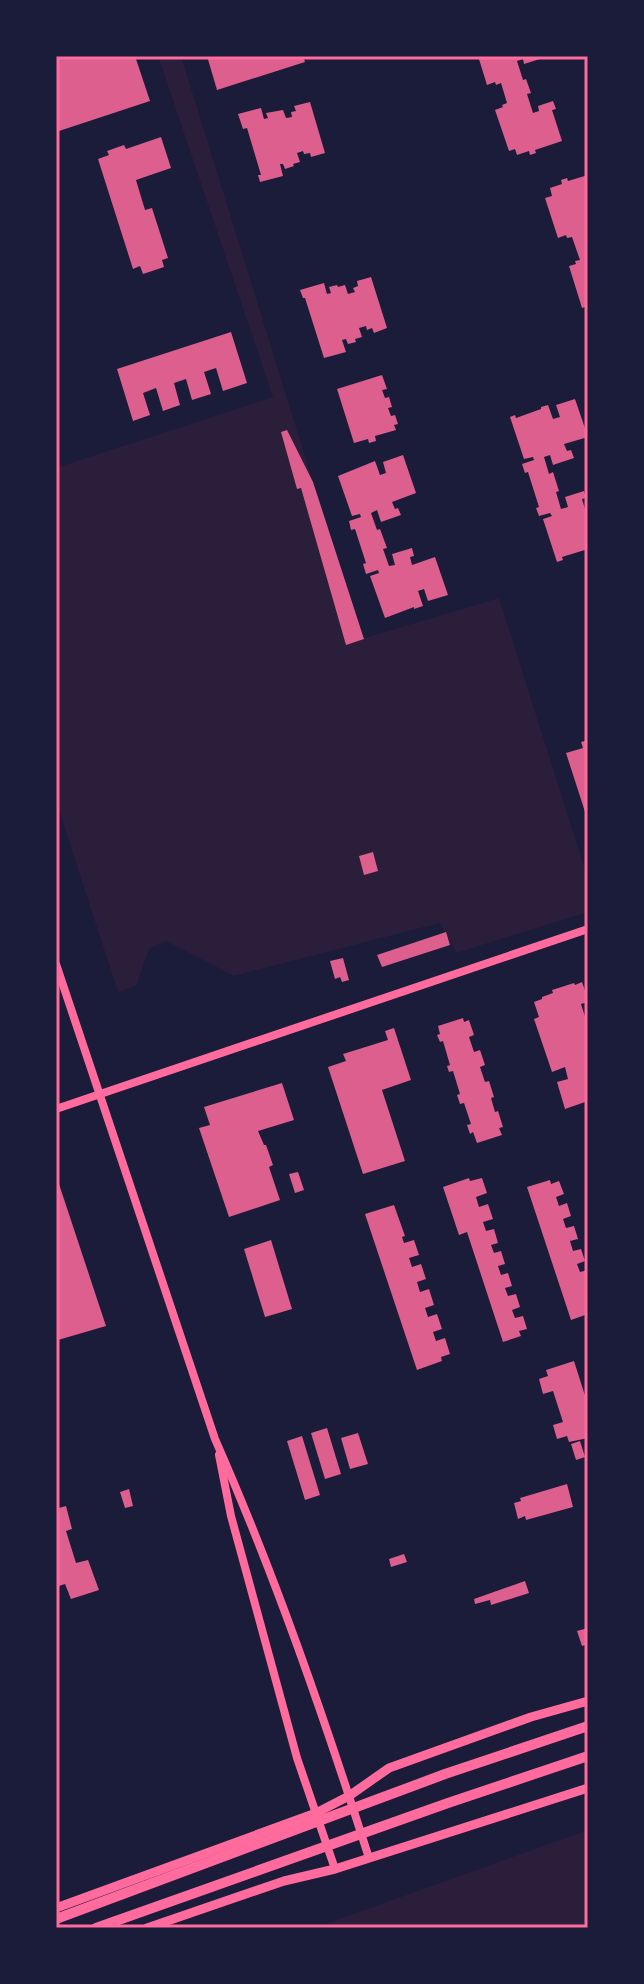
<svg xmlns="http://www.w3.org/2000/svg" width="644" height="1984" font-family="'Playfair Display',serif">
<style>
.green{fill:#2a1e3b}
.building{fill:#dd5f8e}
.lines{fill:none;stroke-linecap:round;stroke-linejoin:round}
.tertiary{stroke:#ff6b9d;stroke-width:8}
.secondary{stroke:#ff6b9d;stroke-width:9}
.trunk{stroke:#ff6b9d;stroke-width:10}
.neatline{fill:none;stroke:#ff6b9d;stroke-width:3}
</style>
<rect width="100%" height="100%" fill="#1b1b3a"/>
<g class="green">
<path d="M158,56H181L313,482L296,448L358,640L499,598L588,879V912L456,953L440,923L234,976L166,941L149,949L136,986L118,992L56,801V468L273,397Z"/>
<path d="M588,1830V1928H314Z"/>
</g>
<g class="building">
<path d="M56,56H135L150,101L56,132Z"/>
<path d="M207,56H303L305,62L217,90Z"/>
<path d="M478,56H539L540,59L524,64L523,59L517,61L523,80L526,79L531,93L527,94L533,113L539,111L538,106L553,101L556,109L552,110L562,141L535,150L536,153L530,155L529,151L517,155L515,149L509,151L495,110L503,107L502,105L507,103L501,83L496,85L495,82L487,85Z"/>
<path d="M310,102L325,153L311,157L310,153L304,154L303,151L297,153L300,162L293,164L294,166L285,169L283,164H280L283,176L260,182L258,175H261L247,128L243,129L238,114L261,108L264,119L268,118L266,113L283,110L286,118L292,117L291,112L296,111L294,106Z"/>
<path d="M161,137L171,168L136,180L145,210L152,208L168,258L162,260L164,267L143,274L140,266L133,269L98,159L109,155L107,151L124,145L126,149Z"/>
<path d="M588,175V306L582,308L569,266L576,264L575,261L580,260L572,237L567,238L566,235L558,238L545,198L552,196L550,188L562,184L561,180L567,178L568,181Z"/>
<path d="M371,277L387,328L374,333L372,328L367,330L366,326L359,328L362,337L355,339L356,342L348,344L346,339L342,340L346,352L324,358L305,298H303L300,290L324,283L327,294L331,293L329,287L337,285L338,287L345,285L348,294L355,292L353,288L358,286L357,281Z"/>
<path d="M231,332L247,383L223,391L216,368L204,372L211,394L192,400L186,379L174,383L180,405L163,411L156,388L143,393L150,415L133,421L117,369Z"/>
<path d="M382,375L387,389L382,390L385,398L389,397L392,407L388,408L391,416L395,415L398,424L394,425L396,430L375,436L376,441L369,443L368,439L354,443L337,389Z"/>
<path d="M575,399L588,437L564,444L567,451L571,450L574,458L553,465L550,455L544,457L549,474L553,472L559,491L556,492L561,509L568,507L565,497L584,491L586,498L582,499L585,509L588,508V549L562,557L563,560L557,562L543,519L552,516L550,513L539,516L536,508L539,507L528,472L525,473L522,464L534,460L533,457L524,459L510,417L515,415L516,418L541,409V407L548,405L553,419L560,417L556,405Z"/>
<path d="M287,430L313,482L364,639L346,645L301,488L297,489L281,432Z"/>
<path d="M403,455L416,493L392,502L395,509L398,508L401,515L381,522L377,510L371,513L377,530L380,529L387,548L383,549L389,566L395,565L392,554L412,548L414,556L410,557L412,565L435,557L448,595L428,601L424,589L418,591L423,606L414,609V607L385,618L370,576L379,573L378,570L366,574L363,564L366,563L355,529L351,530L349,521L361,517L360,514L352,516L338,476L375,461L380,475L386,473L383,462Z"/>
<path d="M588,740V818H587L566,753L583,748L581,742Z"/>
<path d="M373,852L378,871L364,875L359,856Z"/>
<path d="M446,932L450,945L382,967L377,955Z"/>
<path d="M343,958L349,980L342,982L340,977L335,979L330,961Z"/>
<path d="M582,982L588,999V1002L581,1004L588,1026V1101L565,1109L557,1082L568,1079L565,1067L552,1072L534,1019L539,1017L534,1002L542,999V997L553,993L552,990L574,983L575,985Z"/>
<path d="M463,1018L464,1022L469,1020L474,1035L469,1037L474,1052L480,1050L485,1065L480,1067L485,1082L489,1081L494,1097L491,1098L495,1112L498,1111L503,1127L499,1128L502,1135L477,1143L473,1132L470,1134L467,1125L471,1124L464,1103L460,1104L457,1095L460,1094L453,1071L449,1072L447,1066L450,1065L443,1041L440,1042L437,1035L440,1034L438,1026Z"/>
<path d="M394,1028L411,1080L382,1090L405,1161L363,1174L328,1067L346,1061L343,1054L388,1040L385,1031Z"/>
<path d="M282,1083L294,1120L258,1131L264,1145H266L273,1165L269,1167L280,1200L229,1217L199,1128L210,1125L204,1107Z"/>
<path d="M298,1172L304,1190L295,1193L289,1174Z"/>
<path d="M469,1178L470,1181L482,1178L487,1193L476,1197L479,1207L488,1204L493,1219L483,1222L486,1231L494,1229L498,1243L491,1245L494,1253L501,1251L505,1264L498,1266L501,1275L508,1273L512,1286L505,1288L508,1296L516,1294L520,1307L512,1310L515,1318L523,1316L527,1329L519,1331L521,1336L503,1342L467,1232L459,1235L443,1187Z"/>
<path d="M550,1180L551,1184L559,1181L564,1194L556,1197L559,1206L567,1203L571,1216L563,1219L566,1228L574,1226L578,1239L570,1241L573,1251L581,1249L585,1261L577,1264L580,1272L588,1270V1284L585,1285L588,1296V1314L571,1320L527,1187Z"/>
<path d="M56,1183L59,1184L106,1326L58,1340L56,1336Z"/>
<path d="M394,1205L405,1236L402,1237L404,1243L414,1240L419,1255L409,1258L412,1267L421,1264L426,1279L417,1282L420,1292L429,1289L434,1305L425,1308L428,1317L437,1314L442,1329L433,1332L436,1341L445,1338L450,1354L441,1357L442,1361L417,1370L365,1214Z"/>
<path d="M271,1240L292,1309L265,1317L244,1249Z"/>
<path d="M574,1361L588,1405V1438L569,1442L567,1436L557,1439L553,1425L563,1422L553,1391L543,1394L539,1379L548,1376L546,1370Z"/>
<path d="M327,1428L341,1474L325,1479L311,1433Z"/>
<path d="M358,1433L368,1464L350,1469L341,1438Z"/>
<path d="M302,1436L320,1495L305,1500L287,1441Z"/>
<path d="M580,1441L585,1457L576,1460L571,1444Z"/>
<path d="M567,1484L573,1507L526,1520L525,1516L518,1519L514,1503L521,1501L520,1498Z"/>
<path d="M129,1489L133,1506L125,1508L120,1492Z"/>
<path d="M56,1502L59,1508L66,1506L72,1529L66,1531L76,1563L88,1560L99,1590L71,1599L65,1584L56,1587Z"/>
<path d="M404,1554L407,1562L391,1567L389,1559Z"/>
<path d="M525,1581L529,1593L491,1605L490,1600L475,1604L474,1599Z"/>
<path d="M588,1628V1644L582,1646L577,1631Z"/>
</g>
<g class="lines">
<g class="tertiary">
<path d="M56,964L215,1439C275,1575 324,1717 369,1858"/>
<path d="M56,1109L588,929"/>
<path d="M219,1455L231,1516L297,1758L335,1869"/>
</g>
<g class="secondary">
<path d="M56,1908L316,1813L349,1796L389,1768L531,1717L588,1701"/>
<path d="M147,1928L284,1881L335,1869L588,1788"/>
</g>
<g class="trunk">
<path d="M56,1919L445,1774L588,1726"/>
<path d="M96,1928L448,1803L588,1756"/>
</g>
</g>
<rect width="644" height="1984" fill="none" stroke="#1b1b3a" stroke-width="116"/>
<rect x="58" y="58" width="528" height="1868" class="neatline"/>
</svg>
